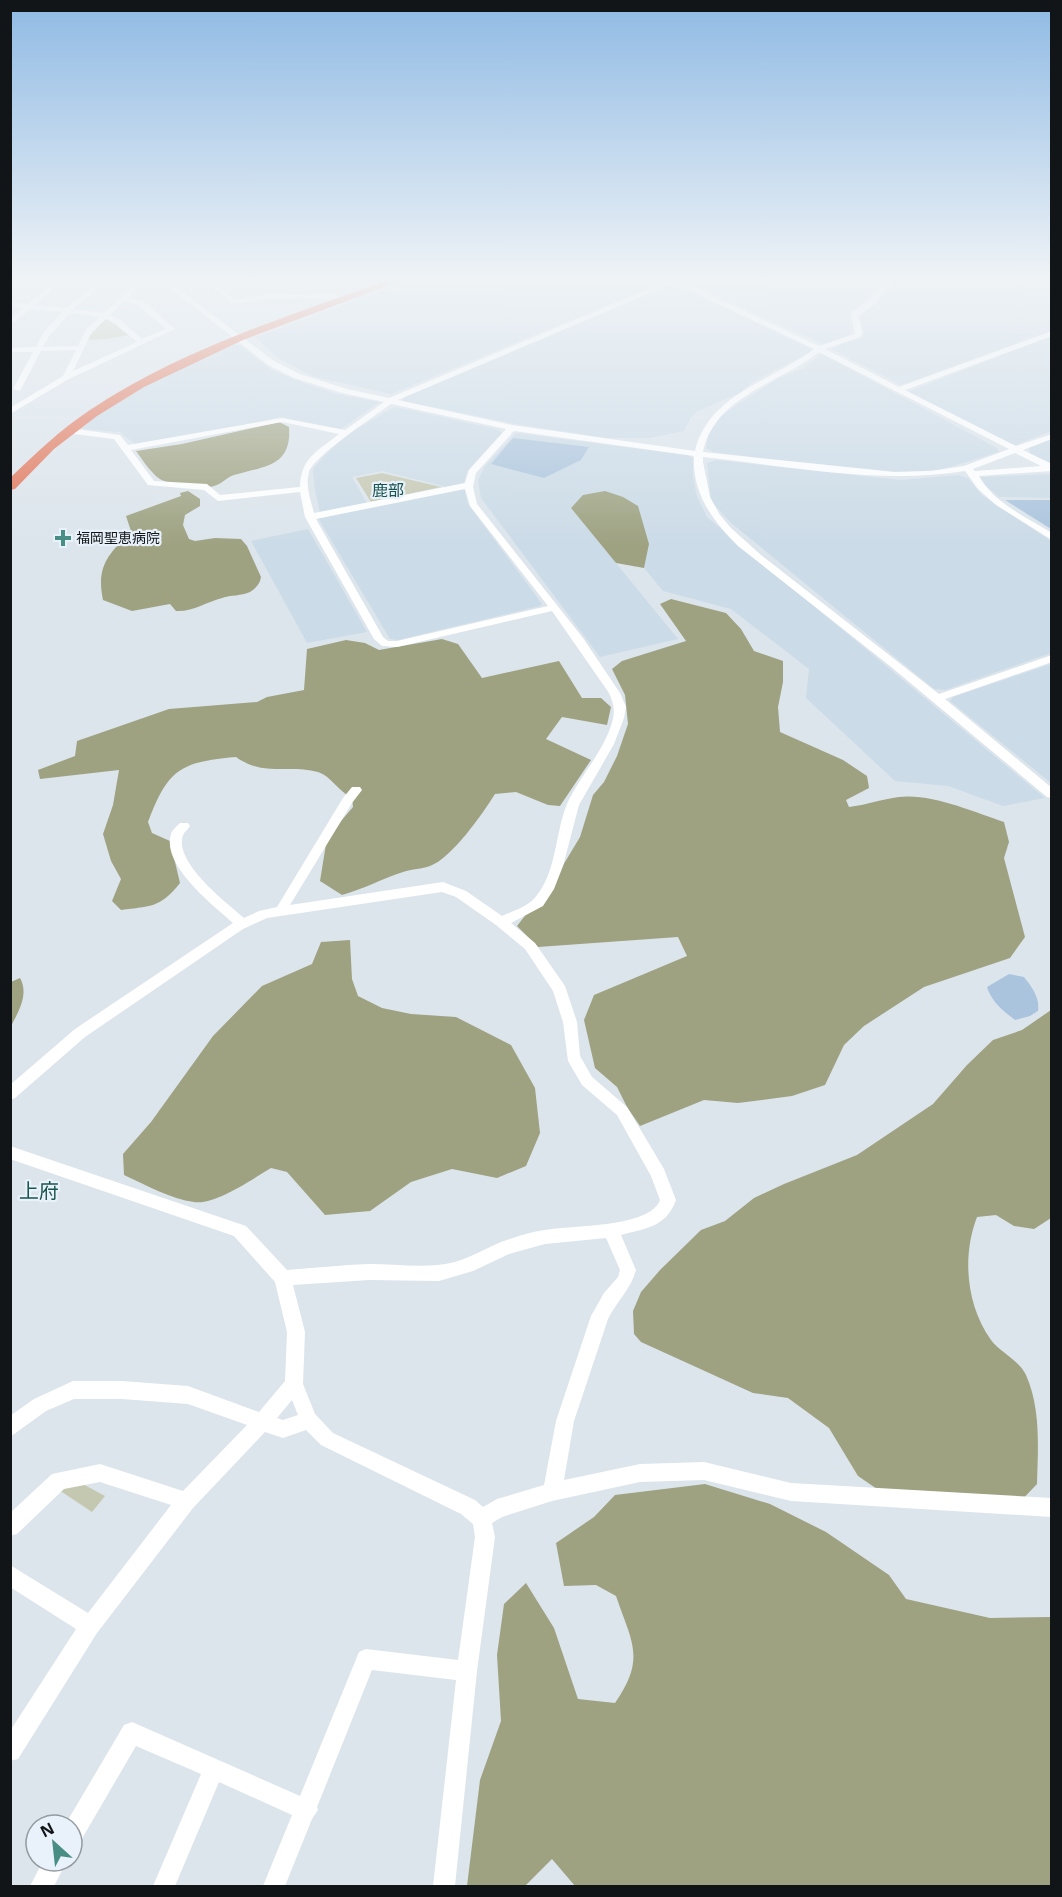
<svg xmlns="http://www.w3.org/2000/svg" width="1062" height="1897" font-family="'Open Sans','Noto Sans JP',sans-serif">
<style>
.built{fill:#cbdbe7}
.green{fill:#c5c8b1}
.forest{fill:#9ea281}
.water{fill:#aac4dd}
.lines{fill:none;stroke-linecap:round;stroke-linejoin:round}
.minor{fill:#fff;fill-rule:evenodd}
.highway{fill:#e27356;fill-rule:evenodd}
.poi-dot{fill:#488e85;stroke:#e9f2fa;stroke-width:2}
.labels{text-anchor:middle;stroke-width:4.5;stroke-linejoin:round;paint-order:stroke}
.far-poi-label{font-size:14px;fill:#121518;stroke:#e9f2fa;text-anchor:start}
.far-quarter-label{font-size:16px;fill:#1a544e;stroke:#e9f2fa}
.quarter-label{font-size:20px;fill:#1a544e;stroke:#e9f2fa}
</style>
<rect width="100%" height="100%" fill="#dce5ec"/>
<g class="built">
<path d="M409,281H666L391,394L312,376L278,358L255,337Z"/>
<path d="M687,281H883L849,315L851,334L824,345Z"/>
<path d="M898,281H1051V331L901,385L831,349L860,336L861,317Z"/>
<path d="M673,283L814,350L751,383L738,394L697,411L691,417L684,431L649,438H606L516,424L402,401L405,396Z"/>
<path d="M1051,336V431L1016,445L1006,444L907,392Z"/>
<path d="M231,345H240L272,370L298,381L336,394L379,402L341,429L280,417L140,448L120,432L82,429L98,414L135,391Z"/>
<path d="M822,354L997,448L999,452L940,470L900,472L777,460L713,452L706,448L708,435L722,415L777,379L803,368Z"/>
<path d="M395,407L496,429L502,433L467,471L464,483L446,487L382,471L352,477L367,503L320,513L314,485L313,469L325,455L349,433Z"/>
<path d="M516,433L688,455L693,458V477L697,496L707,517L1045,798L1003,806L948,786L895,781L806,698L809,669L731,609L663,591L644,568L649,544L571,508L678,639L600,657L481,498L478,480L485,466Z"/>
<path d="M1051,439V465L1030,454L1029,447Z"/>
<path d="M716,460L900,480L958,475L968,478L982,495L1051,541V653L945,690L934,689L730,522L711,501L707,463Z"/>
<path d="M1051,474V498L999,497L986,486L980,477Z"/>
<path d="M464,488L468,504L542,604L540,606L398,640L390,639L318,518Z"/>
<path d="M308,529L367,632L307,643L251,541Z"/>
<path d="M1051,664H1052L1051,783L950,701L953,697Z"/>
</g>
<g class="green">
<path d="M107,317L129,335L108,339L86,340Z"/>
<path d="M382,473L441,487L371,502L356,478Z"/>
<path d="M79,1482L105,1496L92,1512L59,1490Z"/>
</g>
<g class="forest">
<path d="M279,422L289,427C292,467 264,466 234,475C227,477 222,484 214,486C205,489 174,484 164,481C153,477 143,460 136,451L182,444Z"/>
<path d="M188,491L200,499V506L185,515L183,525L189,539L195,541L215,538L241,539L247,546L261,577C260,584 256,588 250,592C241,596 231,595 222,598C206,602 193,612 176,611L170,604L132,611L103,600C96,566 108,555 131,531L126,516L181,496L180,493Z"/>
<path d="M605,491L623,497L638,506L649,544L644,568L616,563L571,508L583,495Z"/>
<path d="M671,599L726,613L741,629L754,651L783,661V682L778,707L780,732L843,760L867,776L869,788L846,800L849,807C866,805 882,799 899,797C931,793 974,812 1004,822L1009,842L1004,858L1025,937L1010,958L924,987L864,1026L844,1045L825,1085L792,1096L738,1103L704,1100L640,1126L627,1107L617,1087L595,1068L584,1020L594,995L687,956L678,937L538,947L517,926L559,872L580,837L593,795L604,782L617,756L628,724L625,695L612,669L622,661L686,641L660,604Z"/>
<path d="M442,639L458,644L482,678L559,661L582,698H601L611,707L607,725L562,717L546,739L591,760L560,806L548,805L516,792L495,794C483,813 452,858 430,866C422,869 412,869 403,872C381,879 364,889 342,895L320,881L326,844L341,821L353,807L352,798C338,791 331,776 318,772C289,764 264,777 236,757C180,762 168,769 148,822L152,833L170,841L180,883C160,908 151,906 121,910L112,901L121,879L111,861L103,834L113,805L119,770L40,779L38,770L75,756L77,741L169,709L257,702L267,697L304,690L307,649L346,640L365,643L379,650Z"/>
<path d="M350,940L352,979L358,996L382,1008L411,1014L456,1017L511,1045L535,1088L540,1133L526,1166L497,1178L452,1169L411,1182L370,1211L325,1215L287,1172L271,1168C252,1179 216,1205 194,1202C171,1199 146,1185 124,1175L123,1154L151,1122L213,1036L262,986L312,964L321,942Z"/>
<path d="M20,978C29,994 19,1011 11,1026V982Z"/>
<path d="M1051,1010V1218L1034,1229L1014,1226L996,1215L977,1217C962,1256 966,1305 991,1340C1000,1352 1020,1361 1026,1375C1041,1409 1038,1448 1037,1484L1016,1506L877,1489L858,1476L829,1428L788,1398L753,1393L641,1342L634,1334L633,1311L641,1292L660,1270L701,1230L725,1221L754,1198L784,1184L857,1155L933,1104L967,1065L993,1040L1022,1030Z"/>
<path d="M705,1484L770,1504L826,1532L889,1575L906,1599L990,1618L1051,1617V1886H575L552,1859L525,1886H467L480,1780L501,1721L497,1655L504,1604L526,1583L554,1628L578,1699L615,1703C646,1658 632,1643 616,1596L596,1585L564,1586L556,1543L594,1517L615,1495Z"/>
</g>
<g class="water">
<path d="M513,438L589,447L581,460L544,478L491,464Z"/>
<path d="M1005,500H1051V529Z"/>
<path d="M1009,974L1024,977C1032,987 1040,998 1038,1011L1030,1016L1015,1020C1003,1011 991,1001 987,987Z"/>
</g>
<g class="lines">
<g class="minor">
<path d="M10,281H18L10,286Z"/>
<path d="M55,281H62L35,305L67,308L99,281H106L74,309L104,313L131,287L107,281L138,285V287L127,298L143,301L175,329L69,379L10,414V408L63,376L76,350L41,351L20,391L13,389L33,352H10V348L36,347L43,333L62,312L31,309L10,325V319L23,308L10,306V302L28,304ZM124,302L138,305L166,329L142,339L121,320L110,315ZM70,313L100,317L86,329L78,346L43,347L49,336ZM106,319L115,324L137,342L73,371L92,332Z"/>
<path d="M161,281H168L274,361L300,374L347,389L389,398L668,281H680L819,346L855,334L851,313L870,299L887,281H893L876,303L858,316L863,332L861,337L825,349L899,387L1052,331V336L905,390L1016,446L1052,434V439L1023,450L1052,464V471L979,476C994,503 1026,517 1052,533V540L996,505L978,489L965,471C880,485 788,466 703,457V462L710,497L720,515L731,528L761,555L939,694L1052,655V662L945,699L1052,788L1051,798L1047,797L890,666L738,546C713,521 692,494 694,456L514,431L476,473L473,487L477,504L583,638L620,693L626,707L624,718L614,744L579,805L563,866L554,889L543,906L511,923L535,943L565,986L577,1022L580,1056L592,1077L627,1107L664,1169L676,1200C666,1227 647,1228 621,1235L636,1270C631,1289 617,1301 608,1319L574,1421L564,1480L640,1464L704,1462L791,1483L1052,1498V1517L791,1501L704,1480L640,1482L552,1501L502,1517L492,1523L495,1537L477,1671L455,1886H433L456,1680L372,1670L317,1807L318,1810L312,1819L285,1886H263L292,1815L219,1782L175,1886H153L201,1774L136,1746L80,1842L72,1845V1825H65L124,1725L132,1722L300,1796L359,1652L366,1649L458,1660L475,1537L473,1524L461,1514L321,1445L306,1430L283,1438L265,1432L193,1508L97,1633L18,1759L10,1761V1731L76,1629L10,1587V1565L88,1613L171,1505L100,1482L64,1489L17,1534L10,1536V1513L52,1474L100,1464L183,1491L247,1425L188,1404L122,1399H74L46,1411L10,1437V1416L34,1399L73,1381H122L188,1386L259,1412L285,1381L287,1332L275,1282L234,1236L10,1159V1146L246,1226L287,1270C314,1268 341,1265 369,1264C391,1264 414,1267 437,1265C460,1264 480,1251 501,1242C515,1237 531,1232 545,1230C571,1225 650,1228 660,1200L651,1176L617,1115L582,1085L568,1061L563,1022L553,991L525,949L496,925L456,897L442,892L267,918L243,929L85,1037L15,1098L10,1100V1085L75,1029L233,923C213,905 161,865 171,834C172,830 177,826 180,823H188L190,826C188,829 186,831 184,833C170,860 227,903 244,918L259,911L277,907L343,798L352,787H360L362,790L352,803L290,905L443,882L466,891L502,916C513,911 530,906 537,895C557,870 555,833 567,804C580,775 605,751 613,719C615,709 613,702 609,693L552,611L397,647L382,646L374,639L305,517L300,492L218,501L204,490L148,485L114,439L66,433V429L69,428L120,435L128,445L282,418L345,430L384,402L342,393L294,378L268,365ZM674,283L814,349C773,381 708,394 695,451L512,425L398,400ZM819,352L1009,449L964,466L930,471L894,472L703,452C714,396 781,383 819,352ZM391,404L506,429L469,470L465,483L314,513C311,501 305,485 309,472C315,455 375,416 391,404ZM282,422L339,434C318,451 301,457 300,487L220,495L207,484L154,481L131,450ZM1015,453L1041,466L975,471L973,469ZM465,489L470,506L548,606L397,641H388L383,637L316,519ZM606,1238L620,1270L618,1277L604,1293L591,1316L556,1421L544,1485L497,1499L483,1507L475,1500L333,1433L315,1414L303,1384L305,1332L293,1285L369,1280L439,1281L473,1271L509,1254L545,1244ZM292,1400L298,1415L283,1420L277,1418Z"/>
<path d="M205,281H212L218,286L238,281H248L222,289L235,300L269,294L336,295L340,297L336,299L269,298L234,304Z"/>
<path d="M43,1861H67L54,1886H30Z"/>
</g>
<path class="highway" d="M386,281H400L243,340L144,387L97,416L54,449L15,489L10,490V478C35,454 61,429 90,410C180,350 285,317 386,281Z"/>
</g>
<linearGradient id="sky" x2="0" y2="1"><stop stop-color="#8fbae4"/><stop offset="0.51" stop-color="#eff3f6"/><stop offset="1" stop-color="#eff3f6" stop-opacity="0"/></linearGradient>
<rect width="1062" height="546" fill="url(#sky)"/>
<path class="poi-dot" d="M60 529h6v6h6v6h-6v6h-6v-6h-6v-6h6z"/>
<g class="labels">
<g class="far-poi-label">
<text x="76" y="543">福岡聖恵病院</text>
</g>
<g class="far-quarter-label">
<text x="388" y="496">鹿部</text>
</g>
<g class="quarter-label">
<text x="39" y="1198">上府</text>
</g>
</g>
<rect width="1062" height="1897" fill="none" stroke="#121518" stroke-width="24"/>
<g transform="translate(54 1843) rotate(333)"><circle r="28" fill="#e9f2fa" stroke="#939aa0" stroke-width="1.5"/>
<path d="M0-4.5L10 22L0 15L-10 22Z" fill="#488e85"/>
<text y="-9" font-size="16" font-weight="bold" text-anchor="middle" fill="#121518">N</text>
</g>
</svg>
